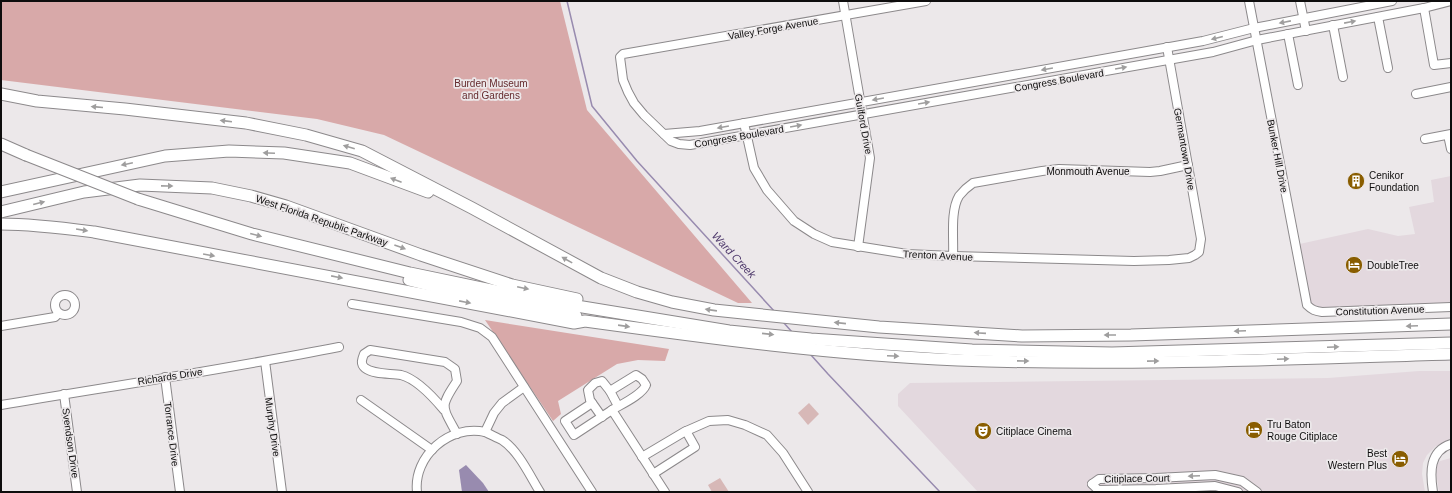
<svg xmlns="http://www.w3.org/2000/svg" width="1452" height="493" font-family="Arial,sans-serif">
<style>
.built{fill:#e3d8de}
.green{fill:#d7b8b7}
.forest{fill:#d8a9a9}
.water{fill:#988baf}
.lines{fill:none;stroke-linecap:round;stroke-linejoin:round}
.stream{stroke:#988baf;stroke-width:1.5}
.minor-casing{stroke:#8c898b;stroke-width:10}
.highway-casing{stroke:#8c898b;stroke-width:13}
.minor{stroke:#fff;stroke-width:8}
.highway{stroke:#fff;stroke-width:11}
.highway-bridge-casing{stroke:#8c898b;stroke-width:13;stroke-linecap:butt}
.highway-bridge{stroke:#fff;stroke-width:11}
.oneway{fill:#9f9e9e}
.labels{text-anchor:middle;stroke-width:3.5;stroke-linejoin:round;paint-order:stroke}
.street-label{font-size:10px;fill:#0e0d0d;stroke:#ece8ea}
.park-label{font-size:10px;fill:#652a2d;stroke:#ece8ea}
.poi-label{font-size:10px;fill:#0e0d0d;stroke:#ece8ea;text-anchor:start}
.water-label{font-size:11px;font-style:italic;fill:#503b6d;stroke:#ece8ea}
</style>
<rect width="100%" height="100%" fill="#ece8ea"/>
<g class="built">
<path d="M1451,176V307L1315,311L1307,305L1295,245L1368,229L1398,236L1415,234L1409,207L1434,202L1431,180Z"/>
<path d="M1419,371H1451V445L1442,449L1436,446L1427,455L1423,463L1422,474L1425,492H978L898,406V394L910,383L1328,378Z"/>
<path d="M1451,458V492H1439L1436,472L1437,465L1440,461Z"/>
</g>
<g class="green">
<path d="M809,403L819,414L808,425L798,413Z"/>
<path d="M720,478L729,492H712L708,485Z"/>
</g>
<g class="forest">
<path d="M1,1H560L587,110L752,303H738L384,135L317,119L1,80Z"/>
<path d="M485,320L669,349L665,361L638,360L617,364L558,401L561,414L553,421Z"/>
</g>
<path class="water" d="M466,465L483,483L489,492H462L459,470Z"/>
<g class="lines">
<g class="stream">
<path d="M567,1L592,106L637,161L775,312"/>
<path d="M784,323L792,332"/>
<path d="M811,355L828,374L940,492"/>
</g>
<defs>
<g id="minor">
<path d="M843,1L870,158L858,247"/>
<path d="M926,1L623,54L620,57L623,80L628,92L634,103L644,115L671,141L679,144L690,145L1213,52L1257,40L1424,8L1451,1"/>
<path d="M1249,1L1307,305C1312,310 1315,311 1322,312L1451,307"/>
<path d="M1300,1L1306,31"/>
<path d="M1424,8L1434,65L1451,63"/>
<path d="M1378,17L1388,68"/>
<path d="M1333,25L1343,77"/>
<path d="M1288,34L1298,85"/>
<path d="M1416,94L1451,87"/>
<path d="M744,123L754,168L767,190L794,221L814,234L832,242L907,254L953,256L1134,261L1169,260L1189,258L1195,255L1199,252L1201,239L1167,47"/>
<path d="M664,134L700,131L1203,41L1254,28L1392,1"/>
<path d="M1448,135L1451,149"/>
<path d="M1425,139L1451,134"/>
<path d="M953,256C954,239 950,211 959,196C963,191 967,187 973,183L1042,171L1059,169L1150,172L1160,171L1188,165"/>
<circle cx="65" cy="305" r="10"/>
<path d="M352,304L461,322L480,328L492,337L592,492"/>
<path d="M1,326L55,317L58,314"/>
<path d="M265,361L282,492"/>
<path d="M165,377L180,492"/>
<path d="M64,394L77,492"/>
<path d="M361,400L432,450"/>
<path d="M592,403L565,421L574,435L612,410L665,492"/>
<path d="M1,405C114,386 227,369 339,347"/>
<path d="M444,410C434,398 417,379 401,375C391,373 374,375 365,368C360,364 362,359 364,354L370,350L445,362L455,369L457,381C439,408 442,406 457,434"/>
<path d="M612,410C622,404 642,395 646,385L642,379L636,375L610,391L618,406"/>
<path d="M602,417L590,400L588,390L595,383L602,381L610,391"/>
<path d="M485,432L494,413L502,403L524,387"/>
<path d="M642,457L684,432L709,421L728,420L745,425L767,435L783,453L808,492"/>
<path d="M653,474L695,447L686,431"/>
<path d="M1092,484L1099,479L1156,478L1215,475L1242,481L1257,492"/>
<path d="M1092,484L1098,490L1156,489L1215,486L1238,492"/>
<path d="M417,492C413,456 450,424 485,432C490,434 497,438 502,440C518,450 530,476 540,492"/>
<path d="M1433,492C1430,473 1429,451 1451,444"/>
</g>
<g id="highway">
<path d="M1,94L37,101L125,109L246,123L306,135L362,151L472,208L601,278L637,292L672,302L714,310L879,327L1022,336L1131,335L1451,324"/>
<path d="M1,144L26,155"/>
<path d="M1,192L165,156L229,151L284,153L350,163L428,192"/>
<path d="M138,199L252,234L410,273L540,300L729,331L811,339L972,350L1112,353L1451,343"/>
<path d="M1,212L84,192L140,185L212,188L251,196L286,206L421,255L512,285L577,299"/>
<path d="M1,224C33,224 63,228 94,232L574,323L585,321C709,338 833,355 958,360C1122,366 1287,359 1451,354"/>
<path d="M409,280L445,289L576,316"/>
</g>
</defs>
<use href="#minor" class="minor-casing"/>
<use href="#highway" class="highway-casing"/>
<use href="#minor" class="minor"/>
<use href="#highway" class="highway"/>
<defs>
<path id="highway-bridge" d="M26,155L138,199"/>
</defs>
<use href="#highway-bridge" class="highway-bridge-casing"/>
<use href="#highway-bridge" class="highway-bridge"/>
</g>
<defs><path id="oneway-solid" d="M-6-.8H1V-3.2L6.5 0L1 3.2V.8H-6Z"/></defs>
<g class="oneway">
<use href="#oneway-solid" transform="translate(1285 22) rotate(169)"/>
<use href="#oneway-solid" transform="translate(1350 22) rotate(-11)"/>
<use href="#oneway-solid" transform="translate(1217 38) rotate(166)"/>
<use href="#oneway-solid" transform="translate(1121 68) rotate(-10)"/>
<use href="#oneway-solid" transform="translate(1047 69) rotate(170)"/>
<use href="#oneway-solid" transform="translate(878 99) rotate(170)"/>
<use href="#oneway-solid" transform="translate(924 103) rotate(-10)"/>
<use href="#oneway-solid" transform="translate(97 107) rotate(-175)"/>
<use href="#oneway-solid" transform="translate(226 121) rotate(-173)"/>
<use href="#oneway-solid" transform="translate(796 126) rotate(-10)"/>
<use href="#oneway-solid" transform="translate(723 127) rotate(170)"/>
<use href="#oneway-solid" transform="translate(349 147) rotate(-164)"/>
<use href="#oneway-solid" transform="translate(269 153) rotate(-178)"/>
<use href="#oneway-solid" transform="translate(127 164) rotate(168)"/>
<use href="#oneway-solid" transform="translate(396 180) rotate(-159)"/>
<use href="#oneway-solid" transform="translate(167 186) rotate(1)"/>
<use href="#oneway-solid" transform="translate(39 203) rotate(-14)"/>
<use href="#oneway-solid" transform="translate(82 230) rotate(9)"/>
<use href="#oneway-solid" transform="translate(256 235) rotate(15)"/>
<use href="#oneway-solid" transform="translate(400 247) rotate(20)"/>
<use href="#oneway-solid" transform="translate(209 255) rotate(10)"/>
<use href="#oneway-solid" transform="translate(567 260) rotate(-151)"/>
<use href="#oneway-solid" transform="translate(337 277) rotate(11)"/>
<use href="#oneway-solid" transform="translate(523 288) rotate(12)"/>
<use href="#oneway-solid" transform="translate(465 302) rotate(11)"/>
<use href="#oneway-solid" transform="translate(711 310) rotate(-172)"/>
<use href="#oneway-solid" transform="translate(840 323) rotate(-174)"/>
<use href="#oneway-solid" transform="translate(624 326) rotate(8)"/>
<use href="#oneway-solid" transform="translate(1412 326) rotate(178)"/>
<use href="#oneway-solid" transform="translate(1240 331) rotate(178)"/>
<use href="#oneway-solid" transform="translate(980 333) rotate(-176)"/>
<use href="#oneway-solid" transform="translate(768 334) rotate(6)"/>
<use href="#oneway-solid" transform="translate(1110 335) rotate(180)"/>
<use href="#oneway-solid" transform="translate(1333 347) rotate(-2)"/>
<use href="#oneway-solid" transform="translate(893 356) rotate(3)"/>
<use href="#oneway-solid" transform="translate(1283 359) rotate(-2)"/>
<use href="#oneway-solid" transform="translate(1023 361) rotate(1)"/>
<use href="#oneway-solid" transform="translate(1153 361) rotate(-1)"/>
<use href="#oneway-solid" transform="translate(1194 476) rotate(177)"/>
</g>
<defs>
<symbol id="building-disc" viewBox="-11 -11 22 22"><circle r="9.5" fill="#895d00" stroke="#ece8ea"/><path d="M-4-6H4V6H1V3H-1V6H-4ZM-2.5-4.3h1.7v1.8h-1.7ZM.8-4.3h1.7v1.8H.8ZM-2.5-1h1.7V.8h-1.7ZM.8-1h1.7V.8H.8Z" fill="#fff"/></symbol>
<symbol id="hotel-disc" viewBox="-11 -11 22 22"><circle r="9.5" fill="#895d00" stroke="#ece8ea"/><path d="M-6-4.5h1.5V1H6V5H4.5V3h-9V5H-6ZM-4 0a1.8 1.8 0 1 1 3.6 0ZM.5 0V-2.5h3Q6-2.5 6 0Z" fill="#fff"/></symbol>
<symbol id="theatre-disc" viewBox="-11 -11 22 22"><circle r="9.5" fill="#895d00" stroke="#ece8ea"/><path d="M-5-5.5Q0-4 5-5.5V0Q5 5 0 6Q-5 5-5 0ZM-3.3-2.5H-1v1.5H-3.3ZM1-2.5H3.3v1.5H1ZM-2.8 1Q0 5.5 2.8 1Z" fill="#fff"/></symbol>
</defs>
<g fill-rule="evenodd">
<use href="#building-disc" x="1346" y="171" width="20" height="20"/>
<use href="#hotel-disc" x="1344" y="255" width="20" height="20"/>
<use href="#hotel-disc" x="1244" y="420" width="20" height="20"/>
<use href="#theatre-disc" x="973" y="421" width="20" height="20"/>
<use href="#hotel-disc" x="1390" y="449" width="20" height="20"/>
</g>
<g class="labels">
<g class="street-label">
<text transform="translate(773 28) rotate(-10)" y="4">Valley Forge Avenue</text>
<text transform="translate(1059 80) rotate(-10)" y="4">Congress Boulevard</text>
<text transform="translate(864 124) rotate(80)" y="4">Guilford Drive</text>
<text transform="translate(739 136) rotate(-10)" y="4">Congress Boulevard</text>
<text transform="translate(1185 149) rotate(80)" y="4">Germantown Drive</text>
<text transform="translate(1278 156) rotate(79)" y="4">Bunker Hill Drive</text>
<text x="1088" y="175">Monmouth Avenue</text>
<text transform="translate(322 220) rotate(19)" y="4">West Florida Republic Parkway</text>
<text transform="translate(938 255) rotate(3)" y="4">Trenton Avenue</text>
<text transform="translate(1380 310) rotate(-2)" y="4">Constitution Avenue</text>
<text transform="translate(170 376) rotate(-9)" y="4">Richards Drive</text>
<text transform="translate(273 427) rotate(82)" y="4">Murphy Drive</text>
<text transform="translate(172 434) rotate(83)" y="4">Torrance Drive</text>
<text transform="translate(71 443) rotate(82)" y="4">Svendson Drive</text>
<text transform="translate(1137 478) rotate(-1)" y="4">Citiplace Court</text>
</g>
<g class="park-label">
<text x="491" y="87">Burden Museum<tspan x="491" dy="12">and Gardens</tspan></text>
</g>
<g class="poi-label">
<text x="1369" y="179">Cenikor<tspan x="1369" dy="12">Foundation</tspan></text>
<text x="1367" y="269">DoubleTree</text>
<text x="1267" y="428">Tru Baton<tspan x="1267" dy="12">Rouge Citiplace</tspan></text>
<text x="996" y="435">Citiplace Cinema</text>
<text x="1387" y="457" text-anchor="end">Best<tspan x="1387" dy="12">Western Plus</tspan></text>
</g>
<g class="water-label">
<text transform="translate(734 255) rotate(47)" y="4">Ward Creek</text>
</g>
</g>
<rect width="1452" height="493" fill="none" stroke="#0e0d0d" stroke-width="4"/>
</svg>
